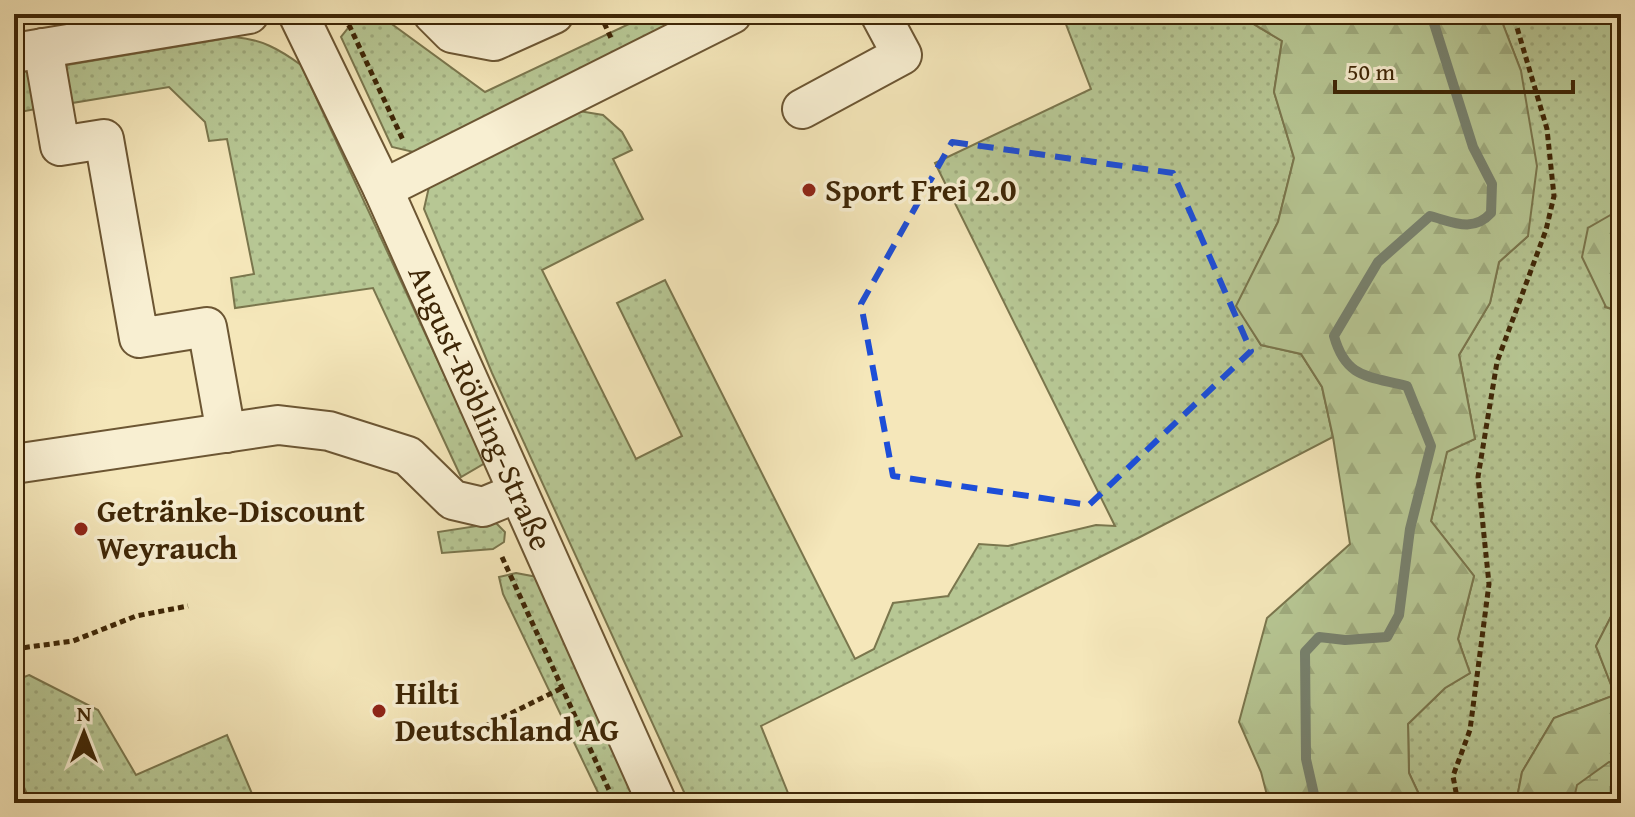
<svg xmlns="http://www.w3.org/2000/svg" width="1635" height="817" font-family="'Gentium Book Plus',serif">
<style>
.grass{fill:url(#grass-dots);stroke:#7a764d;stroke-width:2}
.forest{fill:url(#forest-firs);stroke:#7a764d;stroke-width:2}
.wetland{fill:url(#wetland-marsh);stroke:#7a764d;stroke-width:2}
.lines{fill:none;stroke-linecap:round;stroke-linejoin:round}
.stream{stroke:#77826f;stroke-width:10}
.minor-casing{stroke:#6c5633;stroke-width:42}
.path{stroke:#3e2606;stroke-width:5;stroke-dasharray:6 4;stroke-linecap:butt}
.minor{stroke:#f8efd2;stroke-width:38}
.marked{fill:none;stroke:#1d4ed8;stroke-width:6;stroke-dasharray:16 10;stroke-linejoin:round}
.poi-dot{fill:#8f2418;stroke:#f8efd2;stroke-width:3}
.labels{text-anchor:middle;stroke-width:7;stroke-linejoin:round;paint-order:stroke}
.poi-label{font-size:32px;font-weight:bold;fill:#3e2606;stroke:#f8efd2;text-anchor:start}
.street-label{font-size:32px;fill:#3e2606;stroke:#f8efd2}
</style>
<defs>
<pattern id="grass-dots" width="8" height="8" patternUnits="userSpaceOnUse" patternTransform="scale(2)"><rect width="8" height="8" fill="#b7c794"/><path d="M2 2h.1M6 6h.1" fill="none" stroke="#9eab7e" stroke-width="1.8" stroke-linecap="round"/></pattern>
<pattern id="forest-firs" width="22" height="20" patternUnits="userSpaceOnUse" patternTransform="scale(2)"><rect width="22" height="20" fill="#b7c794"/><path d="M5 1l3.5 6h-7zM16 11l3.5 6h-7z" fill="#9eab7e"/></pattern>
<pattern id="wetland-marsh" width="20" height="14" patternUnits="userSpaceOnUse" patternTransform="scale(2)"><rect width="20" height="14" fill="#b7c794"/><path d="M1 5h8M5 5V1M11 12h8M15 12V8" fill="none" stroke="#9eab7e"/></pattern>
</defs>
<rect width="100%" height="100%" fill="#f5e7ba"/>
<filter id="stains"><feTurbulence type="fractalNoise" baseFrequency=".0025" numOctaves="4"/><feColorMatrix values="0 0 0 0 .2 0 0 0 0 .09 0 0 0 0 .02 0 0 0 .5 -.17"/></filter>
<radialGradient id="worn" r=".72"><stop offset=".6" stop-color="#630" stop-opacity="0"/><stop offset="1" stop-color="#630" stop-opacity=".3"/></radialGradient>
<g class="grass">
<path d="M365,14H378L485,92L650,14H709L422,154L392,147L341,37L356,18Z"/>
<path d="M1062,14H1237L1282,41L1274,92L1294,158L1278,222L1237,306L1261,345L1301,354L1322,387L1333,437L1140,537L761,726L792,803H689L492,373L424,209L431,178L573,110L603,115L622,132L632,150L613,159L643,219L542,270L636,459L682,436L617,303L665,280L855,659L874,649L893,603L948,596L979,544L1008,546L1096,525L1115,526L935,163L1091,89Z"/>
<path d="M1499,14H1621V215L1614,213L1605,307L1621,312V597L1596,646L1615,695L1554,718L1522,772L1516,803H1423L1409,773L1408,724L1445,688L1470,673L1458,639L1474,576L1431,521L1447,451L1475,439L1459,355L1490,303L1499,262L1528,236L1521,71Z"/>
<path d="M234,37C261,39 279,49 301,65L485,463L461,477L373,288L235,308L231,278L254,274L227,139L209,141L205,122L169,87L66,104L62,78L67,65Z"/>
<path d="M22,67L33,79L36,109L14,113V68Z"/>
<path d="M496,523L505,532L504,542L493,549L442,553L438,532Z"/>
<path d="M516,573L537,577L640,803H603L503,594L499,577Z"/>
<path d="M29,675L98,710L136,775L227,735L256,803H31L14,765V681Z"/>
</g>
<g class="forest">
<path d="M1237,14H1499L1521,71L1537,166L1528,236L1499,262L1490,303L1459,355L1475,439L1447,452L1431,521L1474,576L1458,639L1470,673L1445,688L1408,724L1409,773L1423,803H1269L1261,772L1239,722L1267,618L1350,544L1333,437L1322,387L1301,354L1261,345L1236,306L1278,222L1294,158L1274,92L1282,41Z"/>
<path d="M1614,213L1621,215V312L1606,307L1582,257L1588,228Z"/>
<path d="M1621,597V803H1516L1522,772L1554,718L1615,695L1596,646Z"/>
</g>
<path class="wetland" d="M1621,761V803H1573L1577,785L1609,762Z"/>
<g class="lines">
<path class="stream" d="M1316,803L1306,759L1305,652L1319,637L1345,640L1387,637L1399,615L1410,529L1431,446L1407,386C1369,376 1346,379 1334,336L1378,262L1430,216C1453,222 1473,233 1491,213L1492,184L1473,147L1431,14"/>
<defs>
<g id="minor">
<path id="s1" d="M298,14L383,189L657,803"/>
<path d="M433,14L452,33L494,41L554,14"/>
<path d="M43,48L60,146L104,139L139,338L207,327L226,433"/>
<path d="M14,53L249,14"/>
<path d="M802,109L902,55L880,14"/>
<path d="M383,189L732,14"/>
<path d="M14,464L278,425L329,431L408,456L453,500L483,507L517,493"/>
</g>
</defs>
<use href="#minor" class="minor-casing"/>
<g class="path">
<path d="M600,14L611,38"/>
<path d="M341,18L350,27L403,140"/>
<path d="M502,557L615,803"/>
<path d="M14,649L73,641L136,616L188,606"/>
<path d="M457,740L562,688"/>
<path d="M1458,803L1453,776L1470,730L1489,584L1478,477L1497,362L1546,230L1554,196L1547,129L1513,14"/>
</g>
<use href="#minor" class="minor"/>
</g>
<path class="marked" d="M952,142L1173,173L1251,351L1089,505L893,476L861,304Z"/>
<g class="poi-dot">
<circle cx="809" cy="190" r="8"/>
<circle cx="81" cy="529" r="8"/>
<circle cx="379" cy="711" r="8"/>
</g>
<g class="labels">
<g class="poi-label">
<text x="825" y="201">Sport Frei 2.0</text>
<text x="97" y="522">Getränke-Discount<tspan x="97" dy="37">Weyrauch</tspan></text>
<text x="395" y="704">Hilti<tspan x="395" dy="37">Deutschland AG</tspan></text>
</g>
<g class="street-label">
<text dy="11" stroke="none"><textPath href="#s1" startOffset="434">August-Röbling-Straße</textPath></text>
</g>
</g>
<rect width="1635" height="817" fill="none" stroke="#f5e7ba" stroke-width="48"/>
<rect x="16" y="16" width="1603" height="785" fill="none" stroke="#3e2606" stroke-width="4"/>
<rect x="24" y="24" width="1587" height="769" fill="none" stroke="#3e2606" stroke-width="2"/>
<g transform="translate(84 733)" stroke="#f8efd2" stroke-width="6" paint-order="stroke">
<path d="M0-6L14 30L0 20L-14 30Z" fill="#3e2606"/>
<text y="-12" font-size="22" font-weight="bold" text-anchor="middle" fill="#3e2606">N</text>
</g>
<path d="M1335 80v12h238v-12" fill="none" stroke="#3e2606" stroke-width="4"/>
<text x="1347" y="80" font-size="24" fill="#3e2606" stroke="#f8efd2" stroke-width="6" paint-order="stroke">50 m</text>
<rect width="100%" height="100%" filter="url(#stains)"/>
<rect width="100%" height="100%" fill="url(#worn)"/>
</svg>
